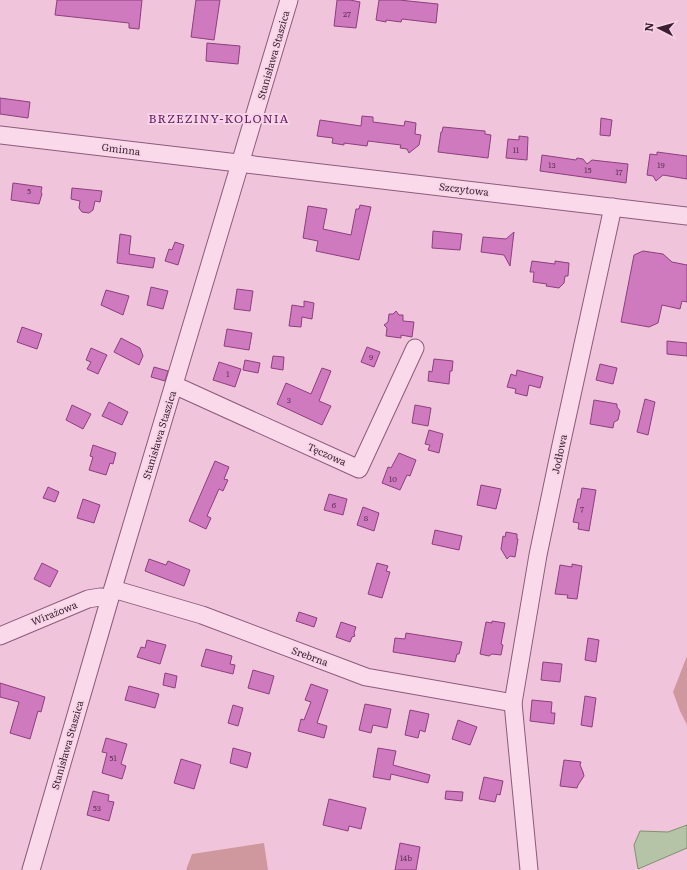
<svg xmlns="http://www.w3.org/2000/svg" width="687" height="870" font-family="Literata,serif">
<style>
.green{fill:#cf989e}
.water{fill:#b5c3a7;stroke:#7e926d}
.building{fill:#cf79bf;stroke:#8c3f7e}
.lines{fill:none;stroke-linecap:round;stroke-linejoin:round}
.minor-casing{stroke:#8c5a7c;stroke-width:19}
.minor{stroke:#fad9ea;stroke-width:17}
.labels{text-anchor:middle;stroke-width:4;stroke-linejoin:round;paint-order:stroke}
.number-label{font-size:8px;fill:#603557}
.street-label{font-size:10px;fill:#3b1e34;stroke:#f7d5e6}
.quarter-label{font-size:12px;letter-spacing:1px;fill:#681c69;stroke:#f7d5e6}
</style>
<rect width="100%" height="100%" fill="#f0c5db"/>
<g class="green">
<path d="M687,656V725L680,711L673,692Z"/>
<path d="M264,843L268,870H186L192,854Z"/>
</g>
<path class="water" d="M687,825V848L638,869L634,845L640,831L668,832Z"/>
<g class="building">
<path d="M57,0H142L139,29L129,28V23L55,15Z"/>
<path d="M196,0H220L214,40L191,37Z"/>
<path d="M337,0H350L360,2L356,28L334,26Z"/>
<path d="M379,0H399L438,4L436,23L402,19L401,22L386,20V22L376,20Z"/>
<path d="M207,43L240,46L238,64L206,61Z"/>
<path d="M0,98L30,102L28,118L0,114Z"/>
<path d="M362,116L373,117V122L404,126L405,121L416,123L415,134L421,135L419,145L409,153L407,149L400,148L401,145L368,141L367,146L344,143V145L332,143L333,138L317,136L320,120L361,126Z"/>
<path d="M601,118L612,120L610,136L600,135Z"/>
<path d="M443,127L485,131V134L491,135L488,158L438,152L441,132H442Z"/>
<path d="M519,136L528,137L527,160L506,158L508,139L519,140Z"/>
<path d="M657,152L687,156V179L663,175L656,181L653,176L647,175L650,154L657,155Z"/>
<path d="M542,155L576,160L577,158L583,159L587,164L592,160L628,164L626,183L540,171Z"/>
<path d="M13,183L42,187L41,192L42,194L39,204L11,200Z"/>
<path d="M72,188L102,191L100,202L95,201L93,210L89,213L82,212L79,208L80,201L71,199Z"/>
<path d="M360,205L371,207L359,260L316,251L318,241L303,238L308,206L327,209L323,229L351,235L356,209H359Z"/>
<path d="M433,231L462,234L460,250L432,248Z"/>
<path d="M514,232L510,266L504,255L481,252L483,237L506,239Z"/>
<path d="M120,234L131,236L129,254L155,258L153,268L117,263Z"/>
<path d="M175,242L184,245L178,265L165,261L169,249L172,250Z"/>
<path d="M643,251L663,254L672,262L687,265V302L682,301L680,309L662,305L658,323L649,327L621,322L634,255Z"/>
<path d="M532,261L555,264V261L569,263L568,276H565L564,283L559,288L546,286L547,284L533,282L534,272H530Z"/>
<path d="M151,287L168,291L163,309L147,305Z"/>
<path d="M237,289L253,291L250,311L234,309Z"/>
<path d="M106,290L129,296L123,315L101,305Z"/>
<path d="M304,301L314,303L312,319L302,317L301,327L289,326L292,305L304,307Z"/>
<path d="M396,311L399,315H403V321L414,322L412,337L401,335V338L386,336L387,328L384,325L388,322L389,314H393Z"/>
<path d="M22,327L42,334L37,349L17,342Z"/>
<path d="M227,329L252,333L249,350L224,346Z"/>
<path d="M121,338L140,348L143,356L139,365L114,352Z"/>
<path d="M667,341L687,343V356L667,354Z"/>
<path d="M367,347L380,352L374,367L361,362Z"/>
<path d="M91,348L107,355L98,374L87,369L91,362L86,360Z"/>
<path d="M273,356L284,357L283,370L271,368Z"/>
<path d="M434,359L453,361L452,371H450L449,384L428,381L429,371L432,372Z"/>
<path d="M245,360L260,363L258,373L243,370Z"/>
<path d="M219,362L241,369L235,387L213,380Z"/>
<path d="M600,364L617,368L613,384L596,380Z"/>
<path d="M154,367L168,371L165,381L151,377Z"/>
<path d="M322,368L331,371L319,401L331,406L322,425L277,404L286,383L311,394Z"/>
<path d="M517,370L543,377L540,388L529,385L527,396L515,393L516,389L507,387L511,374L516,376Z"/>
<path d="M645,399L655,402L648,435L637,432Z"/>
<path d="M594,400L617,404V407L620,411L618,420L614,422L613,428L590,424Z"/>
<path d="M109,402L128,412L122,425L102,416Z"/>
<path d="M72,405L91,414L83,429L66,420Z"/>
<path d="M415,405L431,408L428,426L412,423Z"/>
<path d="M429,430L443,434L439,453L428,450L430,445L425,444Z"/>
<path d="M93,445L116,453L113,464L110,463L106,475L89,470L93,457L90,456Z"/>
<path d="M399,453L416,460L410,476L407,475L400,490L382,483L388,467L391,468Z"/>
<path d="M215,461L229,467L224,479L228,480L223,491L219,489L207,516L211,518L206,529L189,521Z"/>
<path d="M481,485L501,489L496,509L477,505Z"/>
<path d="M48,487L59,492L55,502L43,498Z"/>
<path d="M582,488L596,490L589,531L578,529L579,523L573,522L578,499H580Z"/>
<path d="M329,494L347,499L343,515L324,510Z"/>
<path d="M83,499L100,505L94,523L77,518Z"/>
<path d="M363,507L379,513L374,531L357,525Z"/>
<path d="M435,530L462,536L459,550L432,544Z"/>
<path d="M506,532L517,534V539H518L515,557L510,556L507,559L501,549L503,536L505,537Z"/>
<path d="M149,559L166,565L168,561L190,570L184,586L145,571Z"/>
<path d="M42,563L58,571L50,587L34,579Z"/>
<path d="M377,563L388,566L386,571L390,572L382,598L368,594Z"/>
<path d="M572,564L582,566L577,599L567,598L568,595L555,594L560,565L572,567Z"/>
<path d="M299,612L317,618L314,627L296,621Z"/>
<path d="M492,621L505,623L501,644L503,645L501,655L492,654L489,656L480,654L486,622L492,623Z"/>
<path d="M341,622L356,627L354,633L355,636L352,637L350,642L336,637Z"/>
<path d="M406,633L462,642L459,654H457L455,662L393,652L395,638L405,639Z"/>
<path d="M588,638L599,640L596,662L585,660Z"/>
<path d="M147,640L166,645L160,664L137,657L141,647L145,648Z"/>
<path d="M206,649L232,656L230,664L235,665L233,674L201,666Z"/>
<path d="M543,662L562,664L560,682L541,680Z"/>
<path d="M253,670L274,676L269,694L248,688Z"/>
<path d="M165,673L177,676L175,688L163,685Z"/>
<path d="M0,683L45,697L41,712L38,711L30,739L10,733L19,702L0,697Z"/>
<path d="M311,684L328,690L317,723L327,726L324,738L298,731L301,719L304,720L311,702L305,700Z"/>
<path d="M129,686L159,694L155,708L125,700Z"/>
<path d="M585,696L596,698L592,727L581,725Z"/>
<path d="M532,700L552,702L551,713H555L554,724L530,721Z"/>
<path d="M365,704L391,709L387,728L373,725L371,733L359,730Z"/>
<path d="M233,705L243,708L238,726L228,723Z"/>
<path d="M410,710L429,714L425,732L420,730L418,738L405,735Z"/>
<path d="M458,720L477,727L470,745L452,739Z"/>
<path d="M106,738L127,744L121,764L126,766L122,779L102,773L107,753L102,752Z"/>
<path d="M233,748L251,753L247,768L230,763Z"/>
<path d="M378,748L396,751L393,765L430,775L428,783L391,774L390,780L373,777Z"/>
<path d="M181,759L201,765L194,789L174,783Z"/>
<path d="M564,760L581,762L580,765L583,772L584,776L578,785L577,788L560,786Z"/>
<path d="M484,777L503,781L500,795L497,794L495,802L479,799Z"/>
<path d="M93,791L109,795L108,801L114,802L109,821L87,815Z"/>
<path d="M446,791L463,792L462,801L445,799Z"/>
<path d="M329,799L366,808L361,829L349,826L348,831L323,825Z"/>
<path d="M400,843L420,847L416,870H395Z"/>
</g>
<g class="lines">
<defs>
<g id="minor">
<path d="M0,135L687,216"/>
<path d="M174,385L359,469L415,348"/>
<path d="M113,589L202,615L366,677L513,703"/>
<path d="M0,636L88,599L100,597L110,598"/>
<path d="M31,870L110,598L289,0"/>
<path d="M529,870L513,703L538,555L561,445L613,207"/>
</g>
</defs>
<use href="#minor" class="minor-casing"/>
<use href="#minor" class="minor"/>
</g>
<g class="labels">
<g class="number-label">
<text x="347" y="17">27</text>
<text x="516" y="153">11</text>
<text x="552" y="168">13</text>
<text x="661" y="168">19</text>
<text x="588" y="173">15</text>
<text x="619" y="175">17</text>
<text x="29" y="194">5</text>
<text x="371" y="360">9</text>
<text x="228" y="377">1</text>
<text x="289" y="403">3</text>
<text x="393" y="482">10</text>
<text x="334" y="508">6</text>
<text x="582" y="512">7</text>
<text x="366" y="521">8</text>
<text x="113" y="761">51</text>
<text x="97" y="811">53</text>
<text x="406" y="861">14b</text>
</g>
<g class="street-label">
<text transform="translate(273 55) rotate(-74)" y="4">Stanisława Staszica</text>
<text transform="translate(121 149) rotate(7)" y="4">Gminna</text>
<text transform="translate(464 189) rotate(7)" y="4">Szczytowa</text>
<text transform="translate(159 435) rotate(-73)" y="4">Stanisława Staszica</text>
<text transform="translate(327 454) rotate(24)" y="4">Tęczowa</text>
<text transform="translate(559 454) rotate(-78)" y="4">Jodłowa</text>
<text transform="translate(54 613) rotate(-22)" y="4">Wirażowa</text>
<text transform="translate(310 656) rotate(20)" y="4">Srebrna</text>
<text transform="translate(67 745) rotate(-74)" y="4">Stanisława Staszica</text>
</g>
<g class="quarter-label">
<text x="219" y="123">BRZEZINY-KOLONIA</text>
</g>
</g>
<g transform="translate(659 28) rotate(276)" stroke="#f7d5e6" stroke-width="3" paint-order="stroke">
<path d="M0-3L7 15L0 10L-7 15Z" fill="#3b1e34"/>
<text y="-6" font-size="11" font-weight="bold" text-anchor="middle" fill="#3b1e34">N</text>
</g>
</svg>
